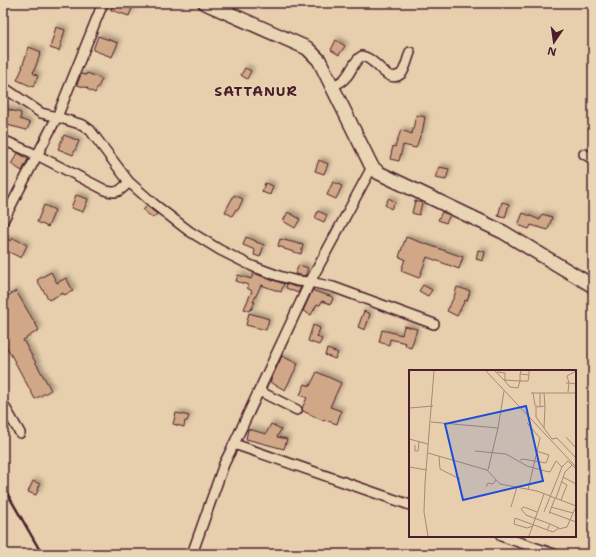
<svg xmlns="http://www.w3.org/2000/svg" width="596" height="557" font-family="'Shantell Sans',sans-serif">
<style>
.building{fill:#d1a887;stroke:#4a1f2b;filter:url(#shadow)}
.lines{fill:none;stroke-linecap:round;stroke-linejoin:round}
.street-casing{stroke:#4a1f2b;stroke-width:12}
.secondary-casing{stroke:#4a1f2b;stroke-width:16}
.street{stroke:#e9d4b3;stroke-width:9}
.secondary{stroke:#e9d4b3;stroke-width:13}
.rail{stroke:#4a1f2b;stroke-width:2.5}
.labels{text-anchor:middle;stroke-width:3;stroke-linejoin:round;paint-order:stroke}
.district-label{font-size:14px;font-weight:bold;letter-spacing:1px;fill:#4a1f2b;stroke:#e9d4b3}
.inset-road{fill:none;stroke:#a88878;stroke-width:1}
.view{fill:#1d4ed8;fill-opacity:0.15;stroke:#1d4ed8;stroke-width:2}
.inset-edge{fill:none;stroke:#4a1f2b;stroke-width:2}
</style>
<defs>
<filter id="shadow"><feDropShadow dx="3" dy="-3" stdDeviation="2" flood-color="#0004"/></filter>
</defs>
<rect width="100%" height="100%" fill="#e7ceac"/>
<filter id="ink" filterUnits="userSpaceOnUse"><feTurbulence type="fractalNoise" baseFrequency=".025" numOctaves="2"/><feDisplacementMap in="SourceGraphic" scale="8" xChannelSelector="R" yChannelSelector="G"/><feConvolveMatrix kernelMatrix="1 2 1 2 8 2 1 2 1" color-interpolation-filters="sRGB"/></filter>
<g filter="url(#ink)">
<g class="building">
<path d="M113,3H134L129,16L111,10Z"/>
<path d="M56,27L65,30L59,51L50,48Z"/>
<path d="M98,36L118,43L112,57L93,50Z"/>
<path d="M336,40L345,46L339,55L331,50Z"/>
<path d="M29,47L41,52L33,73L38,76L33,87L17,80L23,67H22Z"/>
<path d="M245,68L251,71L247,79L241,75Z"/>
<path d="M87,73L102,79L95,93L87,89L88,88L77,85L81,74L86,75Z"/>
<path d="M3,108L21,113L20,119L30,123L27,130L3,124Z"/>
<path d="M416,115L425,117L422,133H421L416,148L403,145L399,161L390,159L393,146L395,147L401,130L412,134Z"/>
<path d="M64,135L79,141L73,155L58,149Z"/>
<path d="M18,153L28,159L22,171L11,164Z"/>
<path d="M319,160L328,164L324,174L315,171Z"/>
<path d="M439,167L449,169L446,180L435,178Z"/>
<path d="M333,182L342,186L336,199L327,195Z"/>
<path d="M265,183L273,186L270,195L262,192Z"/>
<path d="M76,195L88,199L83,212L71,208Z"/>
<path d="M234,195L243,199L238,210L236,209L232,216L225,212Z"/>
<path d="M389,198L395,202L391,209L385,205Z"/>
<path d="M415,201L422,203L419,215L412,213Z"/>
<path d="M502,202L509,204L505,218L498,216Z"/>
<path d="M44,205L55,210L48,227L37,222Z"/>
<path d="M147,206L157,214L153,218L143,210Z"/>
<path d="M318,211L327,215L324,222L315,218Z"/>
<path d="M288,212L300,219L295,228L283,221Z"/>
<path d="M442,212L450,215L446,223L438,220Z"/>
<path d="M523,213L540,220L542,214L552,217L548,230L531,225L529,229L518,225Z"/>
<path d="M3,237L11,241L13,238L27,245L21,258L3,249Z"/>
<path d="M246,237L256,241V242L264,245L260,257L254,255L255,250L243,245Z"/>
<path d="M406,237L463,257L459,269L427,257L419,278L401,271L405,259L399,257Z"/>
<path d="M280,239L303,245L301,254L284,249V248L278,246Z"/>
<path d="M478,250L485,252L483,261L476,259Z"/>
<path d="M299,265L308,268L305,276L295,274Z"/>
<path d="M51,272L57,283L66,278L73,291L64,295L63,293L49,300L37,280Z"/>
<path d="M254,273L273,281V280L284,284L281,292L261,285L253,302H255L251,310L250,309L249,311L244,309L252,291L247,288L248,285L236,281L238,275L251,279Z"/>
<path d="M287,284L295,287H301L298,293L286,288Z"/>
<path d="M423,285L432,290L428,296L419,291Z"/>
<path d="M457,287L470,291L467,301L465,300L457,316L447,311L454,297Z"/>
<path d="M313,289L314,290V291L333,297L331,304L322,301L320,305L317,304L311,315L303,311Z"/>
<path d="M16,291L39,330L23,340L51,390L35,399L3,340V299Z"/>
<path d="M364,311L370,314L365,330L358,327Z"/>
<path d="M249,313L269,319L266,330L246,325Z"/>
<path d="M313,325L320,328L317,337L322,339L319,345L308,341Z"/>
<path d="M404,326L417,329L411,348L405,346L406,343L390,339L389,345L379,342L382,330L402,335Z"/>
<path d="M327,349L338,353L335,359L325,355Z"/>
<path d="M282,356L298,364L285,390L270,382Z"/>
<path d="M317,372L341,383L330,407L341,411L337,424L325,420L324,421L303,411L302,408L307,398L300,395L305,384L310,386Z"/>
<path d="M176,413L189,416L187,421H185L184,427L173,424Z"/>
<path d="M271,424L281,429L277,437L287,439L284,449L246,439L248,429L266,434Z"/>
<path d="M33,481L40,484L36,495L28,492Z"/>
</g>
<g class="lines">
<defs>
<g id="street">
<path d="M332,86C337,84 343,82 346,77C352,71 354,60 362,56C366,57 370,59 373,62C381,67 390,84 402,73C405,69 408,58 410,52"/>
<path d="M3,87L41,113L57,117L83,125L90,130L129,182L154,204L189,231L220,250L252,266L279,276L297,281L310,282L333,287L434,324"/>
<path d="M3,140L37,155L107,191C118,194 121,190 129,182"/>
<path d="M584,154L593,159"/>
<path d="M372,167L310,282L234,444L410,505"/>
<path d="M3,221L57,117L103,3"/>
<path d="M259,391L297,410"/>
<path d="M3,404L20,433"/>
<path d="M501,536L554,554"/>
<path d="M192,554L224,464L234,444"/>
</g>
<path id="secondary" d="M205,3L307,48L319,60L372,167L379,173L503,232L593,286"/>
</defs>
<use href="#street" class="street-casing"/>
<use href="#secondary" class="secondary-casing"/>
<use href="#street" class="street"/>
<use href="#secondary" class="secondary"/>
<path class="rail" d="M3,486L42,554"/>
</g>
</g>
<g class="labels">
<g class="district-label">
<text x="256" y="96">SATTANUR</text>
</g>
</g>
<g transform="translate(409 370)">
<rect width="167" height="167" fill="#e7ceac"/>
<path class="inset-road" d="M77,1L167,97M86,1L95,10M112,1L111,4L120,5V1M88,2L96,3V10M111,4V11L95,10L101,17L109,18L111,11H119L120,5M157,13H160L158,6L167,1M159,22L160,13L167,14M122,23H167M124,23L126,35L129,37L136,36L135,23M131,23V36M127,36V47L135,58M136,36L135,58L143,69L148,68L167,88M0,38L24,36M22,52L89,58L79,100M118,53L131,68L119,120M89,58L95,21M157,67L167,78M0,69L19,74M6,75V81H9L10,72M66,81L97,84L118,96L136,101L141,102L147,91L153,97M19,83L78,100L91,114L128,121L167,136M30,86L31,99L51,109M111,90L114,89L137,93L140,85L127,81M0,97L18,100M154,107L167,114M77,117L79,113L84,114L87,110M147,128L156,102L163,95M152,130L158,115L153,112M102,137L108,117M142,137L164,143L167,137M128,142L115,137L112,139L117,145L141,154M135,142L153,97L159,91L167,99M140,142L167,152M140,144L146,128M124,156L118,158L105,154L106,148L144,162L150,158L141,154L138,160M150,159L158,157L164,143M19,166L15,142L16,113L25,1M120,166L135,124"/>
<path class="view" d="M117,36L134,111L54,130L36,54Z"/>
<rect width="167" height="167" class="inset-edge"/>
</g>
<rect width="596" height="557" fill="none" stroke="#e9d4b3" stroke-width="16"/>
<rect x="8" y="8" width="580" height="541" fill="none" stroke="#4a1f2b" stroke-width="1.5" filter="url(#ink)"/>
<g transform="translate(554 42) rotate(193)" stroke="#e9d4b3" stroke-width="3" paint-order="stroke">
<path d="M0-3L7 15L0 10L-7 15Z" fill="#4a1f2b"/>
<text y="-6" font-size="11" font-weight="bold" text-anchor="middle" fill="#4a1f2b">N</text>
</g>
</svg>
